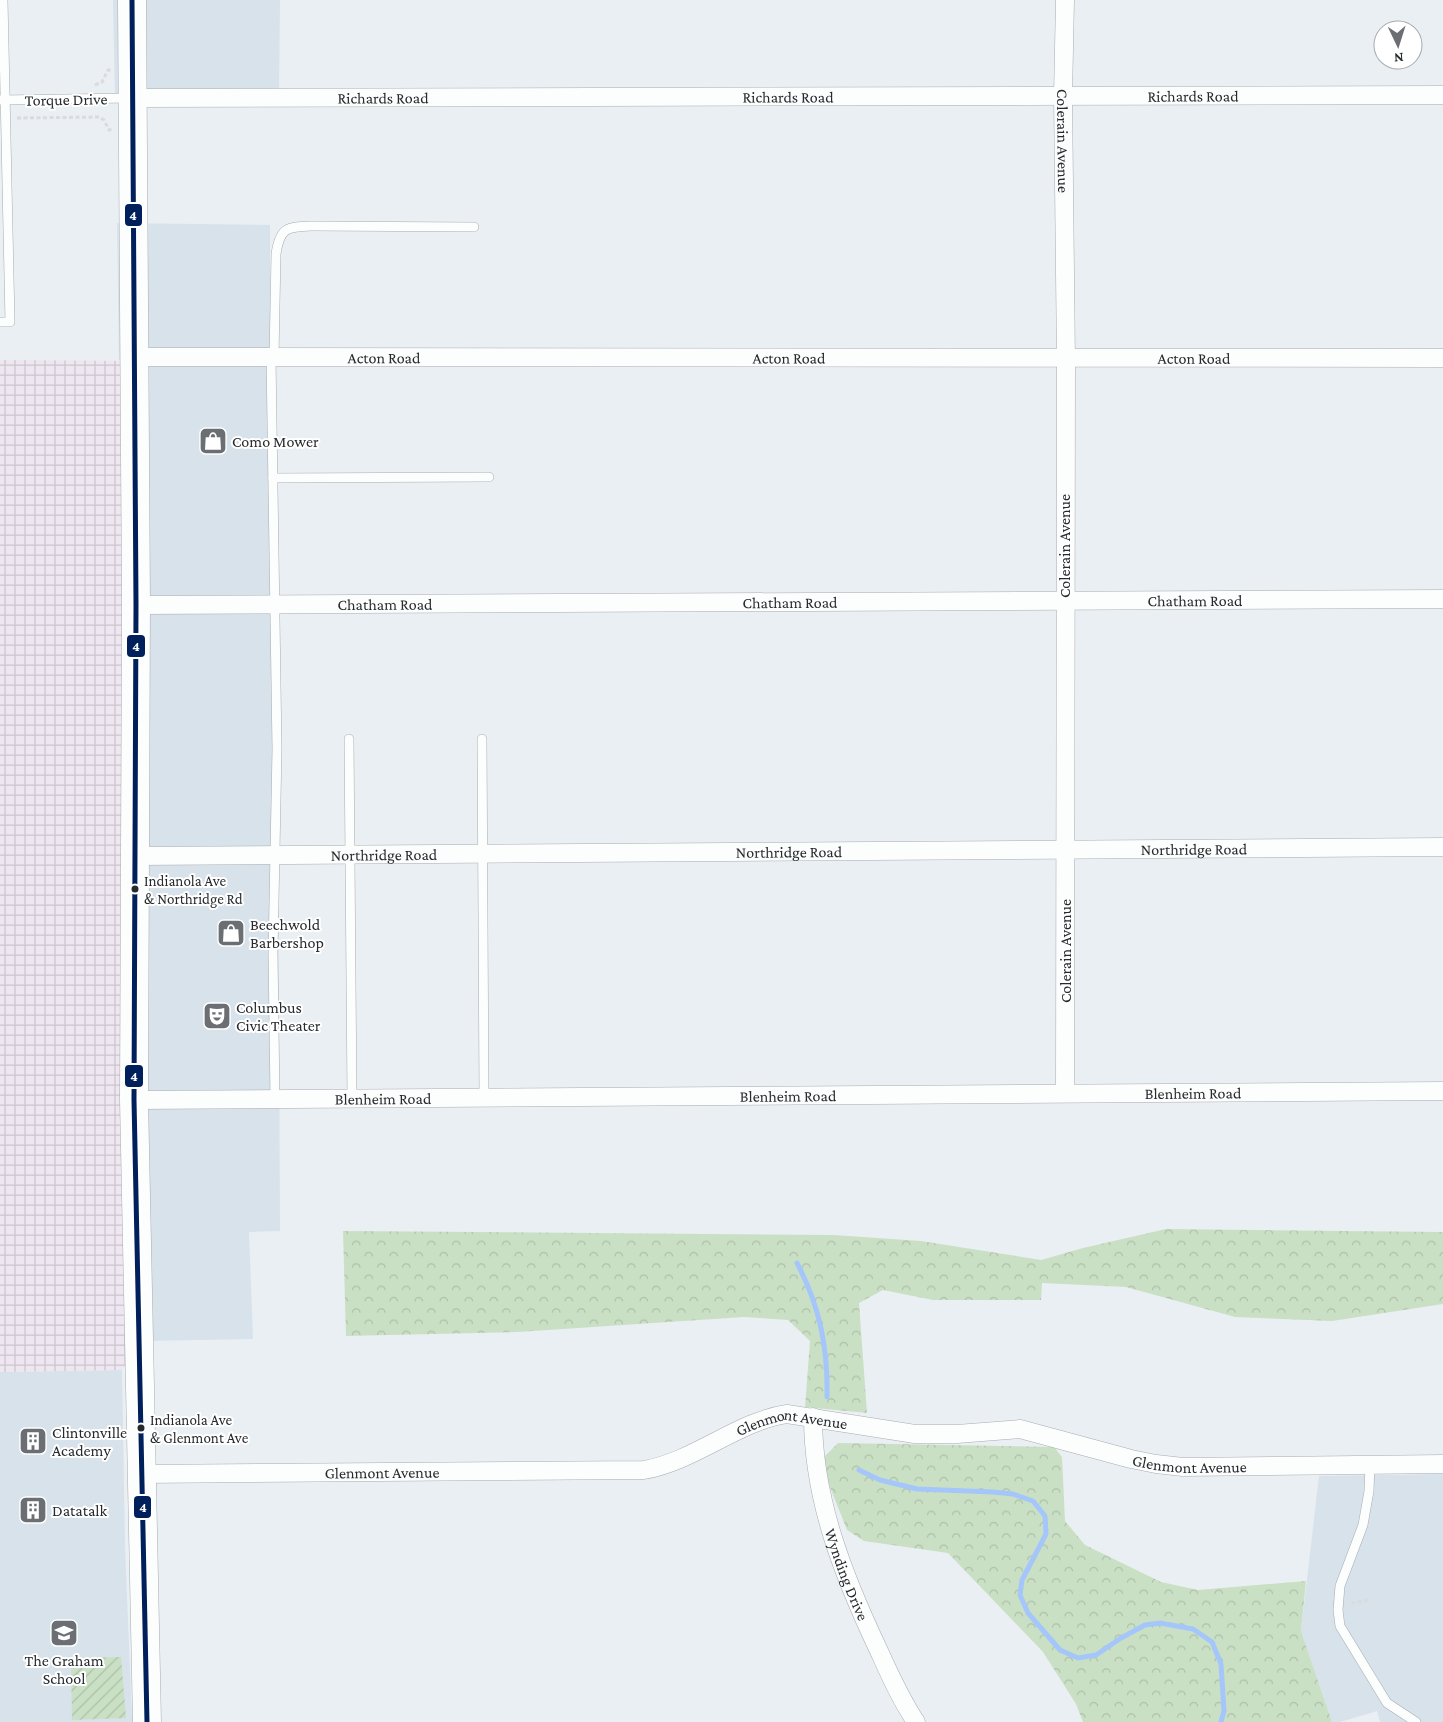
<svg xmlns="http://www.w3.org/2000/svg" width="1443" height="1722" font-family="'Crimson Pro',serif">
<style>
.built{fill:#d7e2eb}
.industrial{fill:url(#industrial-grid)}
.forest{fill:url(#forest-crowns)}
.garden{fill:url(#garden-furrows)}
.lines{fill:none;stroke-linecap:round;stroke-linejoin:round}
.stream{stroke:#a5c6fa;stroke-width:5}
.service-casing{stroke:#a9acb0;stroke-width:10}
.minor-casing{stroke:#a9acb0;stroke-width:19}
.primary-casing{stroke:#a9acb0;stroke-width:29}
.path{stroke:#dadbdc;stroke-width:3;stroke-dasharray:4 2.5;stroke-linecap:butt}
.service{stroke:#fcfdfd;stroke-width:9}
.minor{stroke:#fcfdfd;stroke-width:18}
.primary{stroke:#fcfdfd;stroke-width:28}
.bus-1-casing{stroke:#fff;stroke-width:9}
.bus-1{stroke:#00205b;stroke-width:5}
.bus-dot{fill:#262a2d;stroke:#fff;stroke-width:2}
.labels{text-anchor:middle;stroke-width:4;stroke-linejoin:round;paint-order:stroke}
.bus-label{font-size:15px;fill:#262a2d;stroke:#fff;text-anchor:start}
.street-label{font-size:16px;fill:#262a2d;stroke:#fff}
.poi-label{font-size:16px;fill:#262a2d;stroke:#fff;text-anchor:start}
.line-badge{stroke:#fff;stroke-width:2}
.badge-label{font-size:14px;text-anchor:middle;font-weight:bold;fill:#fff}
</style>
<defs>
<pattern id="industrial-grid" width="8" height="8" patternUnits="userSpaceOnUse" patternTransform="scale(1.25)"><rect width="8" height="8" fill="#eee6f0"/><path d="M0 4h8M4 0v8" fill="none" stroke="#ccc5ce"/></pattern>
<pattern id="forest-crowns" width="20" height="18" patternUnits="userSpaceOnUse" patternTransform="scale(1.25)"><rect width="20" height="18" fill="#cae0c4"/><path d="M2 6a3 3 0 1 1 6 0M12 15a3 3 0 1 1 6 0" fill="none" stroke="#adc0a9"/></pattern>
<pattern id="garden-furrows" width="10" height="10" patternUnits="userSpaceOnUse" patternTransform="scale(1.25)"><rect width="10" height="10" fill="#cae0c4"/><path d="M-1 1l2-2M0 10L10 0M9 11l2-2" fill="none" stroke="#adc0a9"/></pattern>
</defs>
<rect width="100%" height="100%" fill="#eaeff4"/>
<g class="built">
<path d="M113,0H280L279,98H115Z"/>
<path d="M117,223L270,225V359L277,603L280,1231L249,1232L253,1339L143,1341L135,361L119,360Z"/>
<path d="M122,1370L125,1547L132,1718H148V1722H0V1372Z"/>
<path d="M1443,1474V1722H1380L1377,1711L1340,1722H1332L1301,1631L1319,1476Z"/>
</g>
<path class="industrial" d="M0,360L136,361L143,1341L122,1370L0,1372Z"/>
<g class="forest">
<path d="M1166,1229L1443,1232V1304L1332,1321L1235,1317L1126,1287L1042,1283L1041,1300H933L883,1290L859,1303L867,1413L805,1407L810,1341L788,1320L744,1317L518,1332L346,1336L343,1231L834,1235L921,1241L1041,1260L1083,1248Z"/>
<path d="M838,1443L1054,1447L1062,1457L1065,1521L1085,1545L1161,1582L1198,1590L1306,1581L1301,1631L1332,1722H1083L1076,1704L1043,1652L948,1553L864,1541L847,1530L824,1472L823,1458Z"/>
</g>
<path class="garden" d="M121,1657L126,1718L72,1720L71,1658Z"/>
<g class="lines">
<g class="stream">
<path d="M797,1263C820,1307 828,1348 827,1397"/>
<path d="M859,1470L880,1480L917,1489L993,1492L1013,1494L1033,1501L1045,1516L1046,1534L1022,1580L1020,1595L1028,1613L1060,1650L1078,1658L1096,1655L1121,1638L1145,1625L1160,1623L1193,1629L1212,1642L1221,1664L1224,1711L1221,1722"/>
</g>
<defs>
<g id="service">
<path d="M1,100L130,98"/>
<path d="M0,322H10L3,0"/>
<path d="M271,357L277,749L273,953L275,1099"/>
<path d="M274,357L276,254C280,227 287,227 312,226L474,227"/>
<path d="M273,478L489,477"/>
<path d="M349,739L352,1098"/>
<path d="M482,739L484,1097"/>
<path d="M1370,1465L1369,1491L1363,1525L1340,1586L1338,1610L1340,1626L1387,1703L1416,1722"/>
</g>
<g id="minor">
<path id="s1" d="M1065,0L1063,96L1066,362L1065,1093"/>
<path id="s2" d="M133,98L1443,95"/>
<path id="s3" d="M135,357L1443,358"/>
<path id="s4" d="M136,605L1443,599"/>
<path id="s5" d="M135,856L1443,847"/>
<path id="s6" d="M134,1100L1443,1091"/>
<path id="s7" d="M813,1417C813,1500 844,1577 879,1651C890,1675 901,1700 916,1722"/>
<path id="s8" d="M142,1474L644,1470C695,1461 738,1421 787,1414L915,1434H957L1020,1429L1131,1459L1156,1464L1183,1467L1443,1464"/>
</g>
<path id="primary" d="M132,0L136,605L134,1100L147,1722"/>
</defs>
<use href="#service" class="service-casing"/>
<use href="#minor" class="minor-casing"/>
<use href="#primary" class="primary-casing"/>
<g class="path">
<path d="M95,85L102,82L108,70H112"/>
<path d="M17,118L99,117L104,120L109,130L113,129"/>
<path d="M1351,1603L1370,1600"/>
</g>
<use href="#service" class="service"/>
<use href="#minor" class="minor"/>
<use href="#primary" class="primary"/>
<defs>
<path id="bus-1" d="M132,0L136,605L134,1100L147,1722"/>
</defs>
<use href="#bus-1" class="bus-1-casing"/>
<use href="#bus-1" class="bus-1"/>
</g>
<defs>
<symbol id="shop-square" viewBox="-11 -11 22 22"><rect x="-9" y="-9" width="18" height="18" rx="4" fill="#6b6f73" stroke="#fff"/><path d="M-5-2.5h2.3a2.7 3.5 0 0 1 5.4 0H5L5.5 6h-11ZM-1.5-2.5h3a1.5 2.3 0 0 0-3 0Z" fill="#fff"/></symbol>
<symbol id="theatre-square" viewBox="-11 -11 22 22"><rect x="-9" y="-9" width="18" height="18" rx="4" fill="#6b6f73" stroke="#fff"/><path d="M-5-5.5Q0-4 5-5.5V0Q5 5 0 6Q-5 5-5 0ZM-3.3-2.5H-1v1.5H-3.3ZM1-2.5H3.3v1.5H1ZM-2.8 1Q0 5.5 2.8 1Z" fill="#fff"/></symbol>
<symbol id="building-square" viewBox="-11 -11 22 22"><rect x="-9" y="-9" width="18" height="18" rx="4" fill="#6b6f73" stroke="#fff"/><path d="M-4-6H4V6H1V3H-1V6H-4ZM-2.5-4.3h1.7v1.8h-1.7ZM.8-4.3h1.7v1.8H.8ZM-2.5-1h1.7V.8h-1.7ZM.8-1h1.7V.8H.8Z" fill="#fff"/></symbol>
<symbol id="school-square" viewBox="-11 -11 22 22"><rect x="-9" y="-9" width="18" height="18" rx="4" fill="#6b6f73" stroke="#fff"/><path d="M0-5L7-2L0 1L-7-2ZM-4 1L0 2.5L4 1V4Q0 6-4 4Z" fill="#fff"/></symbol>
</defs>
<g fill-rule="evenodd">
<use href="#shop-square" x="197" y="425" width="32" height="32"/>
<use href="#shop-square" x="215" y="917" width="32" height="32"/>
<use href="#theatre-square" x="201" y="1000" width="32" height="32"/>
<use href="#building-square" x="17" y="1425" width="32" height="32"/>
<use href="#building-square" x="17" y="1494" width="32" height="32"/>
<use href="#school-square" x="48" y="1617" width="32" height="32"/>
</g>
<g class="bus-dot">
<circle cx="135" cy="889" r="4.5"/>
<circle cx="141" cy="1428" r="4.5"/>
</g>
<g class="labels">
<g class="bus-label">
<text x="144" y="886">Indianola Ave<tspan x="144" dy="18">&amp; Northridge Rd</tspan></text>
<text x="150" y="1425">Indianola Ave<tspan x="150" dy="18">&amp; Glenmont Ave</tspan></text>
</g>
<g class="street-label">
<text dy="6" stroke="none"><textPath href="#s2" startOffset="1060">Richards Road</textPath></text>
<text dy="6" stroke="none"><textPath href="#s2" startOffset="250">Richards Road</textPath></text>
<text dy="6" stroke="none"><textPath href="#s2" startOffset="655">Richards Road</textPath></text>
<text transform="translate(66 99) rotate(-1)" y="6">Torque Drive</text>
<text dy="6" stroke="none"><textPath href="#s1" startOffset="141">Colerain Avenue</textPath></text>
<text dy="6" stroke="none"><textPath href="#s3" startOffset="249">Acton Road</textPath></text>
<text dy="6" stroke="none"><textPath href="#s3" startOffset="654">Acton Road</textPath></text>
<text dy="6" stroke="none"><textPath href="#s3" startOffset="1059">Acton Road</textPath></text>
<text transform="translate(1064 546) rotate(-90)" y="6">Colerain Avenue</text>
<text dy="6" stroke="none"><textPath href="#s4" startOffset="1059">Chatham Road</textPath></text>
<text dy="6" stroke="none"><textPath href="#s4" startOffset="654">Chatham Road</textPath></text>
<text dy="6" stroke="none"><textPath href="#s4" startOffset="249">Chatham Road</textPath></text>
<text dy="6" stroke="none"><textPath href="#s5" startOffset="1059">Northridge Road</textPath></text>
<text dy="6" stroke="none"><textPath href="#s5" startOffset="654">Northridge Road</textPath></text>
<text dy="6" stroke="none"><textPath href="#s5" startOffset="249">Northridge Road</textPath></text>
<text transform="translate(1065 951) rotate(-90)" y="6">Colerain Avenue</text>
<text dy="6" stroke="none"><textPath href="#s6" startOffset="1059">Blenheim Road</textPath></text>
<text dy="6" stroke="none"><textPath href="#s6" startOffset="654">Blenheim Road</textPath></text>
<text dy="6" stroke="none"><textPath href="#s6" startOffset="249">Blenheim Road</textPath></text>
<text dy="6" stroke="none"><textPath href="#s8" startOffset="660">Glenmont Avenue</textPath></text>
<text dy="6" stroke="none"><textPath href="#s8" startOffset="1065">Glenmont Avenue</textPath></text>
<text dy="6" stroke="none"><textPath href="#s8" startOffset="240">Glenmont Avenue</textPath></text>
<text dy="6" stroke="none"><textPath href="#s7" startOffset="162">Wynding Drive</textPath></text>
</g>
<g class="poi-label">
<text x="232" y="447">Como Mower</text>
<text x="250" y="930">Beechwold<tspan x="250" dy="18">Barbershop</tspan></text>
<text x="236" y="1013">Columbus<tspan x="236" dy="18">Civic Theater</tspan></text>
<text x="52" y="1438">Clintonville<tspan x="52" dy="18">Academy</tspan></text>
<text x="52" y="1516">Datatalk</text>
<text x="64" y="1666" text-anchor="middle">The Graham<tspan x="64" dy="18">School</tspan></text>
</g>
</g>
<g class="line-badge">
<rect x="124" y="203" width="19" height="24" rx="5" fill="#00205b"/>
<rect x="126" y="634" width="20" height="24" rx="5" fill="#00205b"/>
<rect x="124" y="1064" width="20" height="24" rx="5" fill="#00205b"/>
<rect x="133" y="1495" width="19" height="24" rx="5" fill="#00205b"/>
</g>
<g class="badge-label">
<text x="133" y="220">4</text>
<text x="136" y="651">4</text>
<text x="134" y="1081">4</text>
<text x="143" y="1512">4</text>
</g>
<g transform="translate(1398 45) rotate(176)"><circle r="24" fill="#ffffff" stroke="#a8aaab"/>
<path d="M0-4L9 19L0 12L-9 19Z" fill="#6b6f73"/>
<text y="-8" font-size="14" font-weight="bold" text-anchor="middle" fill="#262a2d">N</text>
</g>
</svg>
